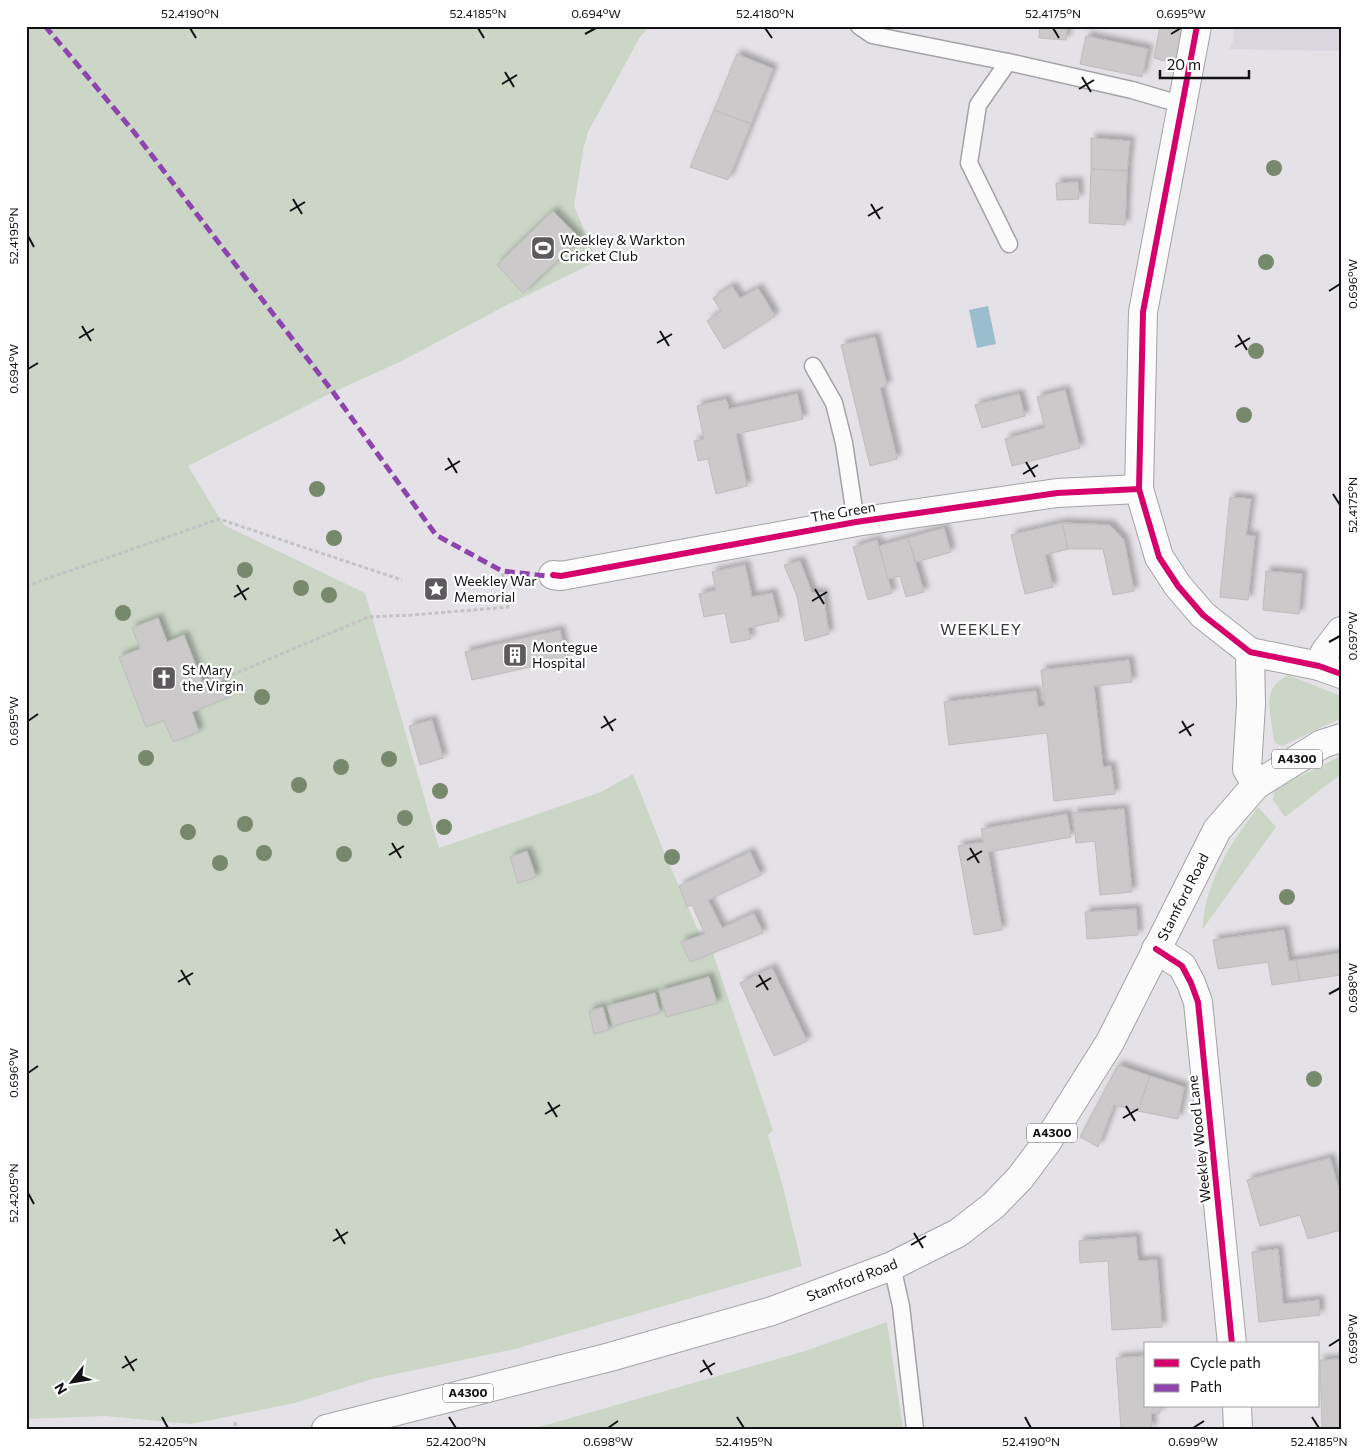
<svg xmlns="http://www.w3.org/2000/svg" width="1367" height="1455" font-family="Commissioner,sans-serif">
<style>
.built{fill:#dad6e0}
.green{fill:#cbd6c7;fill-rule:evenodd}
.water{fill:#9bbece}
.building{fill:#ccc9ca;stroke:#bebcbc;filter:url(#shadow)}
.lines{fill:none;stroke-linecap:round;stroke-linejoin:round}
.service-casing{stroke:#a3a2a5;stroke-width:19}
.minor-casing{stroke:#a3a2a5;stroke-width:30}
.primary-casing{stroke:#a3a2a5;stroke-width:30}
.path{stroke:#c4c3c4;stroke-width:3;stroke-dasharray:4 2.5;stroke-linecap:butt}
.service{stroke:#fbfbfb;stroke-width:16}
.minor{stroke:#fbfbfb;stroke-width:28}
.primary{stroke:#fbfbfb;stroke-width:28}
.quiet{stroke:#8e44ad;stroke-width:5;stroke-dasharray:10 5;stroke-linecap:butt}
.cycleway-casing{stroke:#fff;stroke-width:9}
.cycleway{stroke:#d6006c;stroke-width:6}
.tree{fill:#76896c}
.ticks{fill:none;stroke:#121113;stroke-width:2}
.labels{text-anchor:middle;stroke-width:4.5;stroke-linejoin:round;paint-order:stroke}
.shield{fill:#fff;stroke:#59585a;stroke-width:1}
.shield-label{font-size:12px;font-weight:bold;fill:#121113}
.poi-label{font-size:14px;fill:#121113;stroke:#fff;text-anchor:start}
.street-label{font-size:14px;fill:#121113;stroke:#fff}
.quarter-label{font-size:16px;letter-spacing:1px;fill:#3a373d;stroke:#fff}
.neatline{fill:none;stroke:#121113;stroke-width:2}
.ticks-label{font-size:12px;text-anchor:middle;fill:#121113}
</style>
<defs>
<filter id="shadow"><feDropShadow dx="4.5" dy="-4.5" stdDeviation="2.5" flood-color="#0004"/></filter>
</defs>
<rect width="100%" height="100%" fill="#e4e2e6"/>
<path class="built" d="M1234,26H1341V51L1229,49L1233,41Z"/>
<g class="green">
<path d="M26,26H650L640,37L588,132L583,150L574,206L597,261L501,308L402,361L333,392L188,466L224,525L365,593L439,848L601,792L633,774L662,847L700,935L682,942L713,953L773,1130L768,1135L783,1187L802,1266L515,1349L372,1379L295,1403L191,1424L105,1416L26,1419ZM158,618L167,642L184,635L202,682L218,676L227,698L192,712L199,732L173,742L164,720L119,657L140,649L132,628Z"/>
<path d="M1288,675L1341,696V718L1282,746L1275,743C1273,735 1272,727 1271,719C1268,698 1267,687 1288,675Z"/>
<path d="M1341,756V774L1285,817L1273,800L1274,792L1291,781Z"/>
<path d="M1258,807L1276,827L1202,930C1204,919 1204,907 1208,896C1218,862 1237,835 1258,807Z"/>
<path d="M887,1322L903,1429H532L805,1351Z"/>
</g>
<path class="water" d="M988,306L996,344L977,348L969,310Z"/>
<g class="building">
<path d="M1040,26H1067L1066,40L1039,38Z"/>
<path d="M1160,26H1185L1179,65L1154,58Z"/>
<path d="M1086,36L1148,49L1142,77L1080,64Z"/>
<path d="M737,54L773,69L751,124L714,110Z"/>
<path d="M714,110L751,124L728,180L690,167Z"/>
<path d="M1091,138L1130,141L1127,171L1091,169Z"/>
<path d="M1091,169L1127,171L1125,225L1089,223Z"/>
<path d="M1078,182L1079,199L1057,200L1056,183Z"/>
<path d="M553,211L580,239L523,293L497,265Z"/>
<path d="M732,286L740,298L758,288L775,316L724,349L707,321L721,311L713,298Z"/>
<path d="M875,337L887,386L880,388L897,459L870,466L841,345Z"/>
<path d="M1065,390L1080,448L1012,466L1005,439L1045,428L1037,397Z"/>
<path d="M797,394L803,419L736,434L747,486L716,494L708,459L698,461L694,441L704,439L697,406L726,399L729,409Z"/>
<path d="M1019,394L1025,416L982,428L975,405Z"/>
<path d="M1230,497L1251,499L1246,535L1255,536L1248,600L1220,597Z"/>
<path d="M1062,523L1110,525L1124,540L1134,591L1113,595L1103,549H1068Z"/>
<path d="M1062,523L1068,549L1045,555L1053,587L1025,594L1011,535Z"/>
<path d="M944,528L951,552L916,562L908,538Z"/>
<path d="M908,538L924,592L906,597L900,576L888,579L879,546Z"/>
<path d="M877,540L892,593L868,600L853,547Z"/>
<path d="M800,561L812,593H823L829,634L805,641L797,596L784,565Z"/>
<path d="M745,565L752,597L772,593L779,621L748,628L751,639L731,643L725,613L704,617L699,594L716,590L712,572Z"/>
<path d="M1266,571L1302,574L1299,614L1263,610Z"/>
<path d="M158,618L167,642L184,635L202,682L218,676L227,698L192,712L199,732L173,742L164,720L146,727L119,657L140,649L132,628Z"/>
<path d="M560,630L566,659L472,680L465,652Z"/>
<path d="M1129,660L1132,682L1094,686L1103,767L1111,766L1115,794L1054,801L1047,733L949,745L944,702L1036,691L1038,707L1045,706L1041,670Z"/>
<path d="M432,720L443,758L420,765L409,726Z"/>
<path d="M1124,809L1132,892L1100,895L1095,841L1076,843L1073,813Z"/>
<path d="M1067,814L1071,837L988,852L1002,930L974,935L958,846L984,842L981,829Z"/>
<path d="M527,851L536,877L518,883L510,857Z"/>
<path d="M750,852L761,875L708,900L722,928L754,913L763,933L690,962L681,942L705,934L692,905L687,907L679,886Z"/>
<path d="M1136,909L1138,935L1087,939L1085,912Z"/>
<path d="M1284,930L1289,961L1296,960L1300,981L1272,985L1268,962L1218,969L1213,940Z"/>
<path d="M1341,953V975L1300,981L1296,960Z"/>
<path d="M772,968L807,1041L774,1056L740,983Z"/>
<path d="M709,977L717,1003L666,1017L659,991Z"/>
<path d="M655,993L660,1013L613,1026L607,1006Z"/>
<path d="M603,1007L609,1030L594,1034L589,1011Z"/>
<path d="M1118,1065L1150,1076L1138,1111L1114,1105L1098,1147L1080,1137Z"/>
<path d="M1150,1076L1184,1087L1178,1119L1138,1111Z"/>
<path d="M1330,1158L1341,1197V1230L1308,1239L1300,1215L1260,1226L1247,1180Z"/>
<path d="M1136,1237L1138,1261L1157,1260L1162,1327L1112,1330L1108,1261L1080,1263L1079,1241Z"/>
<path d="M1278,1249L1283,1304L1319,1300L1320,1315L1259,1322L1252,1252Z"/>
<path d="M1146,1356V1406H1160V1413H1151L1152,1429H1121L1116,1358Z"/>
<path d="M1341,1359V1429H1322L1320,1360Z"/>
</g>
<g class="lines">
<defs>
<g id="service">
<path d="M859,26L872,35L1008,62"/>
<path d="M1009,244L969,163L978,105L1008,62L1132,90L1183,105"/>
<path d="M813,366L834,403L844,443L856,522"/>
<path d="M892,1266L901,1306L915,1429"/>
</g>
<g id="minor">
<path d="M1197,26L1143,312L1139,489L1159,557L1178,586L1203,615L1250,652L1319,666L1341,674"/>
<path d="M553,575L561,576L856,522L1057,493L1139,489"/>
<path d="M1250,652L1251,704L1247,769L1256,785"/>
<path d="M1319,666L1325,652L1341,631"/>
<path d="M1156,949L1182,966L1191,983L1198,1002L1232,1344"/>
<path d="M1237,1406L1238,1429"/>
</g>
<path id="primary" d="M326,1429L610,1357L772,1311L892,1266L958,1233L994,1205L1020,1178L1047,1142L1110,1042L1217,830L1256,785L1322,744L1341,738"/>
</defs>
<use href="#service" class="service-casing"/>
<use href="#minor" class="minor-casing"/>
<use href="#primary" class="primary-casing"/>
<g class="path">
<path d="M26,586L219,519L402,580"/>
<path d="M220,680L368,617L412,615L508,607L502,571"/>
<path d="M235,1422L236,1429"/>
</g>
<use href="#service" class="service"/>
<use href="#minor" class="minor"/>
<use href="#primary" class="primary"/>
<path class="quiet" d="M45,26L134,132L333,392L436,535L502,571L547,576L553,575"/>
<defs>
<g id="cycleway">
<path d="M1197,26L1143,312L1139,489L1159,557L1178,586L1203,615L1250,652L1319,666L1341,674"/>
<path d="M553,575L561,576L856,522L1057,493L1139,489"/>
<path d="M1156,949L1182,966L1191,983L1198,1002L1232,1344"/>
</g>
</defs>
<use href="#cycleway" class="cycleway-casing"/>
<use href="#cycleway" class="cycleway"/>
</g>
<g class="tree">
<circle cx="1274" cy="168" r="8"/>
<circle cx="1266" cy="262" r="8"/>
<circle cx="1256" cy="351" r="8"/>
<circle cx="1244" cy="415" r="8"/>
<circle cx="317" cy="489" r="8"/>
<circle cx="334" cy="538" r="8"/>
<circle cx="245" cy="570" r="8"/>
<circle cx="301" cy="588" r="8"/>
<circle cx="329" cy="595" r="8"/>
<circle cx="123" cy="613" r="8"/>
<circle cx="262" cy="697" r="8"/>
<circle cx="146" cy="758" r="8"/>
<circle cx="389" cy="759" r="8"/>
<circle cx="341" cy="767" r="8"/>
<circle cx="299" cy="785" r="8"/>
<circle cx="440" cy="791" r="8"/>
<circle cx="405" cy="818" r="8"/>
<circle cx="245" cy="824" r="8"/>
<circle cx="444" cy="827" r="8"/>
<circle cx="188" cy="832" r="8"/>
<circle cx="264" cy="853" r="8"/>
<circle cx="344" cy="854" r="8"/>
<circle cx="672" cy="857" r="8"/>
<circle cx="220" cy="863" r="8"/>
<circle cx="1287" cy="897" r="8"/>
<circle cx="1314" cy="1079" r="8"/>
</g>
<path class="ticks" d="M190,28L196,38M478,28L484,38M765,28L772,38M1053,28L1059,38M585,34L596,28M1171,34L1181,28M505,72L514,87M1082,77L1091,92M502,84L517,75M1079,89L1094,80M293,199L302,214M871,204L880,219M290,211L305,202M868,216L883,207M28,236L34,247M1329,291L1340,284M82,326L91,341M660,331L669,346M1238,335L1247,350M79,338L94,329M657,343L672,334M1235,347L1250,338M28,369L38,363M448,458L457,473M1026,462L1035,477M445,470L460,461M1023,474L1038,465M1333,494L1340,505M237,585L246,600M815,589L824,604M234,597L249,588M812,601L827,592M1329,642L1340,636M604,716L613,731M28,721L38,714M1182,721L1191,736M601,728L616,719M1179,733L1194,724M392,843L401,858M970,848L979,863M389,855L404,846M967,860L982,851M181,970L190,985M759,975L768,990M178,982L193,973M756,987L771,978M1329,994L1340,988M28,1073L38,1066M548,1102L557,1117M1126,1106L1135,1121M545,1114L560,1105M1123,1118L1138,1109M28,1193L34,1204M336,1229L345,1244M914,1233L923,1248M333,1241L348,1232M911,1245L926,1236M1329,1346L1340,1339M125,1356L134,1371M703,1360L712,1375M122,1368L137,1359M700,1372L715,1363M162,1417L168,1428M449,1417L456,1428M737,1417L744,1428M1025,1417L1031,1428M1312,1417L1319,1428M608,1428L618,1421M1193,1428L1204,1421"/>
<defs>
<symbol id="stadium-square" viewBox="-11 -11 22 22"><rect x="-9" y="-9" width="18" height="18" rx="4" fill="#5c5a5d" stroke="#fff"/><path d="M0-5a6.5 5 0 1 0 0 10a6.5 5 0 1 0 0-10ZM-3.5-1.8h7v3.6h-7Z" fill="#fff"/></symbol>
<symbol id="sight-square" viewBox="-11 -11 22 22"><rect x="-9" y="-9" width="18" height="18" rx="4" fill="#5c5a5d" stroke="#fff"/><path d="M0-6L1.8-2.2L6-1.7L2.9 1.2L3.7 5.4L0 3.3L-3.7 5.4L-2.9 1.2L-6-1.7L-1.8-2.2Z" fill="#fff"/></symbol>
<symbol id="building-square" viewBox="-11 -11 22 22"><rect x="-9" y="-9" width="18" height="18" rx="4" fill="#5c5a5d" stroke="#fff"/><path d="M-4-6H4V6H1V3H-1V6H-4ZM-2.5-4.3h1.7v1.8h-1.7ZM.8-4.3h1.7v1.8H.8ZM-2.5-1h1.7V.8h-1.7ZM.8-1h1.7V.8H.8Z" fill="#fff"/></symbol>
<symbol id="church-square" viewBox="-11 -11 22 22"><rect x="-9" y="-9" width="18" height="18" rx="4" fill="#5c5a5d" stroke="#fff"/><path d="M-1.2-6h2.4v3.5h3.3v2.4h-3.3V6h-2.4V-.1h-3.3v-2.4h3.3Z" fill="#fff"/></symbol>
</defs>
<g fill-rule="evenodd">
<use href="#stadium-square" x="529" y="234" width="28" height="28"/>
<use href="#sight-square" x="422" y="575" width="28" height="28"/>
<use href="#building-square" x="501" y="641" width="28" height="28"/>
<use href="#church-square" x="150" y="664" width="28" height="28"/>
</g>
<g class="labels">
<g class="shield">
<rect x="1272" y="749.5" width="50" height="19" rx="4"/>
<rect x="1027" y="1123.5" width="50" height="19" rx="4"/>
<rect x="443" y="1383.5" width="50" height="19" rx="4"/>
</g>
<g class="shield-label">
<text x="1297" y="763">A4300</text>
<text x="1052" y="1137">A4300</text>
<text x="468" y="1397">A4300</text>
</g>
<g class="poi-label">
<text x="560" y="245">Weekley &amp; Warkton<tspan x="560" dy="16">Cricket Club</tspan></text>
<text x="454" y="586">Weekley War<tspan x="454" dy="16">Memorial</tspan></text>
<text x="532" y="652">Montegue<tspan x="532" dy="16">Hospital</tspan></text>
<text x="182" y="675">St Mary<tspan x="182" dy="16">the Virgin</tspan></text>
</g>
<g class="street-label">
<text transform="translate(843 512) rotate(-10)" y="5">The Green</text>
<text transform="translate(1183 897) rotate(-63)" y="5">Stamford Road</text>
<text transform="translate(1199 1139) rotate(-96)" y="5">Weekley Wood Lane</text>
<text transform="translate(852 1280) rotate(-21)" y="5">Stamford Road</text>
</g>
<g class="quarter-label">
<text x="981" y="635">WEEKLEY</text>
</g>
</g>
<rect width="1367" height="1455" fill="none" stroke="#ffffff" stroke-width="55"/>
<rect x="1144" y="1342" width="175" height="65" fill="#ffffff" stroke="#a0a0a1"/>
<rect x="1154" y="1359" width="25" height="8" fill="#d6006c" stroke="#a0a0a1"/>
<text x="1190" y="1368" font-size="15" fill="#121113">Cycle path</text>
<rect x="1154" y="1384" width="25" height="8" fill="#8e44ad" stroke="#a0a0a1"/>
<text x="1190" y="1392" font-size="15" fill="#121113">Path</text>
<g transform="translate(72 1382) rotate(239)" stroke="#ffffff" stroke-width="4" paint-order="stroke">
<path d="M0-4L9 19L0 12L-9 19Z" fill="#121113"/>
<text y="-8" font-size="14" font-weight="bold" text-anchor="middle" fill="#121113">N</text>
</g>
<path d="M1160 70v8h89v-8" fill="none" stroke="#121113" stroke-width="2.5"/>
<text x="1167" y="70" font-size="15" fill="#121113" stroke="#ffffff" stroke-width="4" paint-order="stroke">20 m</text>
<rect x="28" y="28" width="1312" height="1400" class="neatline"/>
<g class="ticks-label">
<text x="190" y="18">52.4190°N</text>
<text x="478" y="18">52.4185°N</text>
<text x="596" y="18">0.694°W</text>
<text x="765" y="18">52.4180°N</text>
<text x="1053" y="18">52.4175°N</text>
<text x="1181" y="18">0.695°W</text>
<text transform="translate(14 236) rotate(-90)" y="4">52.4195°N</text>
<text transform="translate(1353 284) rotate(-90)" y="4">0.696°W</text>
<text transform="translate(14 369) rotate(-90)" y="4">0.694°W</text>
<text transform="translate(1353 505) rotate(-90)" y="4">52.4175°N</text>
<text transform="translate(1353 636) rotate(-90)" y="4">0.697°W</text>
<text transform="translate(14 721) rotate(-90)" y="4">0.695°W</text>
<text transform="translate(1353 988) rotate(-90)" y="4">0.698°W</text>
<text transform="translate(14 1073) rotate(-90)" y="4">0.696°W</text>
<text transform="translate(14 1193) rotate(-90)" y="4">52.4205°N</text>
<text transform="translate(1353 1339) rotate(-90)" y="4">0.699°W</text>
<text x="168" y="1446">52.4205°N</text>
<text x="456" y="1446">52.4200°N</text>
<text x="608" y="1446">0.698°W</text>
<text x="744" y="1446">52.4195°N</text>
<text x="1031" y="1446">52.4190°N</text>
<text x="1193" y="1446">0.699°W</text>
<text x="1319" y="1446">52.4185°N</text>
</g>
</svg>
